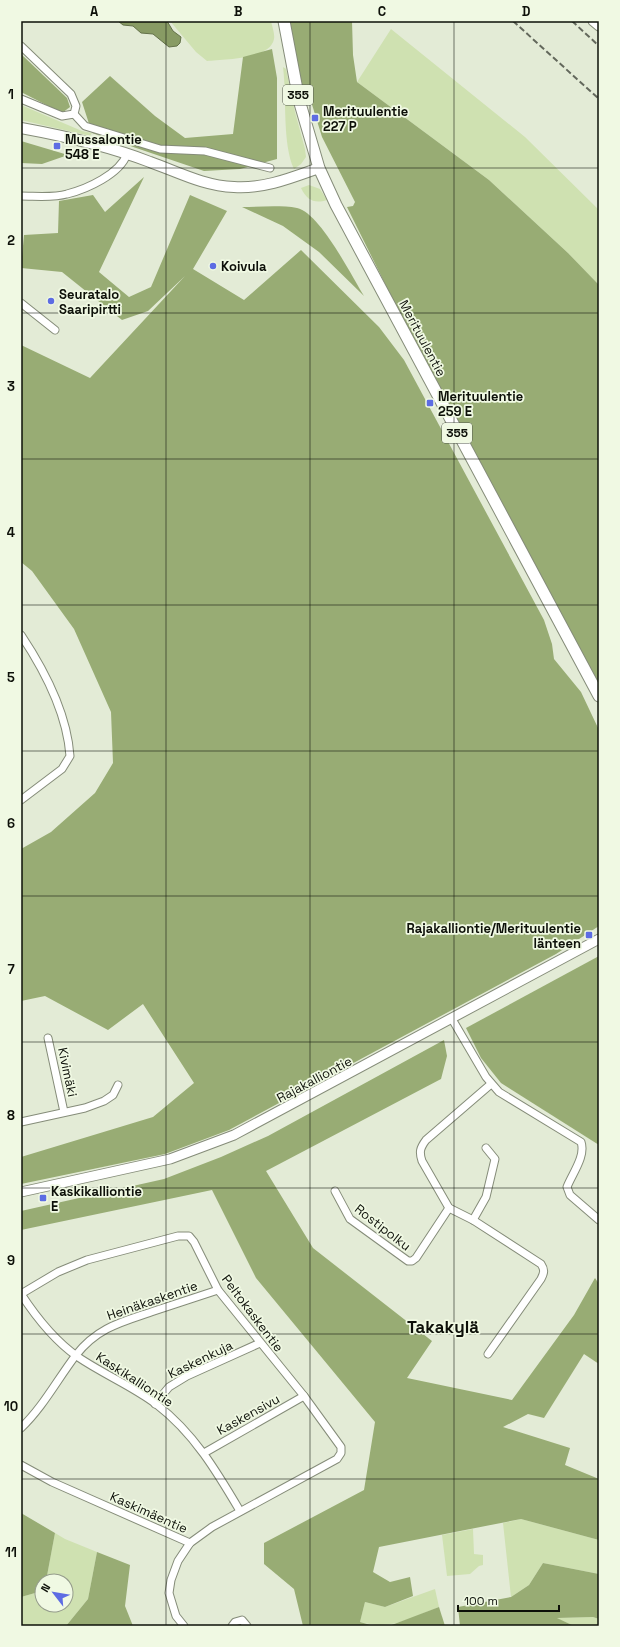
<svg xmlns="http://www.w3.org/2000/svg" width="620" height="1647" font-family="'Space Grotesk',sans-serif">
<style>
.green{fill:#cfe1b1}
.forest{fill:#98ac74}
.water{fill:#889b64;stroke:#637149}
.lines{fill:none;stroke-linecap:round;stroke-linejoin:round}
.minor-casing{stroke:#858c79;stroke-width:9}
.tertiary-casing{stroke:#858c79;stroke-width:11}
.secondary-casing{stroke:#858c79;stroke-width:12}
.primary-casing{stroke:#858c79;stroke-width:13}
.minor{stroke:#fff;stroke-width:7}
.tertiary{stroke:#fff;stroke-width:9}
.secondary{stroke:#fff;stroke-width:10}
.primary{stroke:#fff;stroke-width:11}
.rail{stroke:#63685c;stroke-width:2;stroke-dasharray:6 3;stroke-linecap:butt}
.grid{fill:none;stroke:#0d1009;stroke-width:1;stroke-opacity:0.55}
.poi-dot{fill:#5d6ce3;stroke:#f0f9e3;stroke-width:1.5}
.labels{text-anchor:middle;stroke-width:3.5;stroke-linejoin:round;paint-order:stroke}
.shield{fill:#f0f9e3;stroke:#51564a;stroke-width:1}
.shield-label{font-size:12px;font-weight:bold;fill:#0d1009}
.poi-label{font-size:13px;font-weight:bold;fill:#0d1009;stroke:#f0f9e3;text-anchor:start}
.street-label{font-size:13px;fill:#0d1009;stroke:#f0f9e3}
.district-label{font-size:17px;font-weight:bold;fill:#0d1009;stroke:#f0f9e3}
.neatline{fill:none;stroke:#0d1009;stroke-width:1.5}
.grid-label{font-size:13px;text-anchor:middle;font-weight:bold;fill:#0d1009}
</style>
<rect width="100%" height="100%" fill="#e3ebd6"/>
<g class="green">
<path d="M170,21H271C272,26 275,34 274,39C270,60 223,59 207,61L196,52Z"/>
<path d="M391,29L525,137L599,210V285L568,253L489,180L357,82Z"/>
<path d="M283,67L286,69L295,112L305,149L306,157L301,164L294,169C282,143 287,98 283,67Z"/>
<path d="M21,105L82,131L92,133L90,136L21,120Z"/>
<path d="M309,185L320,189L327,200C314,204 307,200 301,188Z"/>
<path d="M521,1519L599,1540V1574L543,1563L529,1585L511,1597L503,1523Z"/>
<path d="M473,1529L474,1554L483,1555V1565L479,1566L470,1574L447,1576L442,1535Z"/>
<path d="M55,1533L65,1539L97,1552L88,1599L66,1626H21V1597L42,1591V1605H66V1581H46Z"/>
<path d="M435,1589L439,1607C410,1618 391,1631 360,1622L365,1602L385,1607Z"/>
<path d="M593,1617L599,1619V1626H574L556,1618Z"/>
</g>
<g class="forest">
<path d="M288,21H352L353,55L357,82L489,180L568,253L599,285V685L415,344L347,207L353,206L355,202L322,137L310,98L305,95L301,83Z"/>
<path d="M272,49L277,78V159L240,169L204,171L92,133L82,102L110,76L155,116L185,138L233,134L243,57Z"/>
<path d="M21,54L67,98L70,107L62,113L21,92Z"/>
<path d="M21,141L68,155L42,164L21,163Z"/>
<path d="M144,177L99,272L129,297L151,287L190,195L227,211L193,269L244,300L301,250L379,327L404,360L544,620L552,644L554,659L581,692L599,730V926L556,954L229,1130L165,1154L21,1184V1157L153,1117L194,1083L143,1004L108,1030L45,996L21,1001V849L51,832L95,793L113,763L111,712L74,629L32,571L21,562V345L90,378L185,276L148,311L122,320L62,272L21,268L24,235L58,233L59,201L93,195L105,212Z"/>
<path d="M242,207C258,207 281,205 297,208C320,213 351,275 364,296L319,252L283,226Z"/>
<path d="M599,956V1145L501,1083L481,1058L466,1028Z"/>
<path d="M444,1040L447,1056L441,1079L266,1171L313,1248L432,1341L407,1378L512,1400L574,1315L595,1278L599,1284V1364L584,1354L544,1418L528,1414L503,1427L570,1448L565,1465L599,1479V1540L521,1519L379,1547L373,1572L390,1582L410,1577L413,1596L385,1607L365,1602L360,1622L374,1626H303L294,1589L264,1564V1543L364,1490L375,1422L256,1278L212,1190L21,1230V1211L164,1179L221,1157L268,1136Z"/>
<path d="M21,1513L55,1533L46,1581H42V1591L21,1597Z"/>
<path d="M97,1552L130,1565L125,1606L133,1626H66L88,1599Z"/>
<path d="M543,1563L599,1574V1619L593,1617L557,1618L574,1626H460L458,1607L511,1597L529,1585Z"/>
<path d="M439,1607L445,1626H389Z"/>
</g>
<path class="water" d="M118,21H167L173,31L181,37L180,43L177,46L169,47L153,34L141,33L133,26L123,25Z"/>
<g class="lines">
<defs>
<g id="minor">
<path d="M21,46L71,94L76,106L74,114"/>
<path d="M21,99L62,116L74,114"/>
<path d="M74,114L85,126L160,149L205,151L270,168"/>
<path d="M21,196C36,196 53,198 67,194C87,189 120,174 127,154"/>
<path d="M21,303L55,330"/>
<path d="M21,635C45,671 67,713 70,756L62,769L21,800"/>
<path d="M452,1019L486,1077L499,1092L581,1142C586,1156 572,1174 567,1187L570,1195L599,1220"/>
<path d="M48,1038L64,1112"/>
<path d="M21,1122L85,1108L104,1101L113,1095L118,1085"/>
<path d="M335,1191L350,1219L408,1261H412L416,1258L449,1208"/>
<path d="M473,1220L486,1197L495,1159L486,1148"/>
<path d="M21,1294L58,1272L87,1260L178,1236H189L194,1242L218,1290L304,1396L341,1447V1453L337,1459L212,1527L190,1543L178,1561L171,1580L169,1593L176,1616L184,1626"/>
<path d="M21,1294C36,1317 55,1341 78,1357C103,1374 132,1386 156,1404C194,1433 217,1472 240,1511"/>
<path d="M488,1354L541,1279C544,1273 545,1270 541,1264L473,1220L449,1208L422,1161C419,1152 420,1148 426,1140L491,1084"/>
<path d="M155,1404L169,1387L187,1376L260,1343"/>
<path d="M21,1428C43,1407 57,1380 76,1355C98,1327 122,1322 154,1311C175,1304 197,1297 218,1290"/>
<path d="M204,1453L304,1396"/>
<path d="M21,1465L52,1482L190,1543"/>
<path d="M232,1626L235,1622L242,1620L247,1626"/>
</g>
<g id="tertiary">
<path d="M593,21L599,26"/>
<path d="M21,1192L170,1159L234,1135L599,939"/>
</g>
<path id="secondary" d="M21,128C65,136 109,146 150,162C178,172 204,186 234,187C264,189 291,178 319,168"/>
<path id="primary" d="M284,21L299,100L319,168L336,205L599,696"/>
</defs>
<use href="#minor" class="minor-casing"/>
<use href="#tertiary" class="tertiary-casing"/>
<use href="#secondary" class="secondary-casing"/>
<use href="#primary" class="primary-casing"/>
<use href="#minor" class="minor"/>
<use href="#tertiary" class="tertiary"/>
<use href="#secondary" class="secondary"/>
<use href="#primary" class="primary"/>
<g class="rail">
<path d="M513,21L599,99"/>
<path d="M572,21L599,46"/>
</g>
</g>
<path class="grid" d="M166,21V1626M310,21V1626M454,21V1626M21,168H599M21,313H599M21,459H599M21,605H599M21,751H599M21,896H599M21,1042H599M21,1188H599M21,1334H599M21,1479H599"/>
<g class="poi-dot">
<rect x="311" y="114" width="8" height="8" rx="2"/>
<rect x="53" y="142" width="8" height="8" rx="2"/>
<circle cx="213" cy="266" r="4"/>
<circle cx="51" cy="301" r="4"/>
<rect x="426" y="399" width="8" height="8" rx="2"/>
<rect x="585" y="931" width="8" height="8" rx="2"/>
<rect x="39" y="1194" width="8" height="8" rx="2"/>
</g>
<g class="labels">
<g class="shield">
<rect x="283" y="85" width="30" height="20" rx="3"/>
<rect x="442" y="423" width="30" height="20" rx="3"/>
</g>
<g class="shield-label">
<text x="298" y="99">355</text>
<text x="457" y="437">355</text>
</g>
<g class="poi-label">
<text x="323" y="116">Merituulentie<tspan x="323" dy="15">227 P</tspan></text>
<text x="65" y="144">Mussalontie<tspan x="65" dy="15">548 E</tspan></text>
<text x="221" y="271">Koivula</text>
<text x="59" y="299">Seuratalo<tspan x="59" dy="15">Saaripirtti</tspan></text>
<text x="438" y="401">Merituulentie<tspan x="438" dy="15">259 E</tspan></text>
<text x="581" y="933" text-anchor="end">Rajakalliontie/Merituulentie<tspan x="581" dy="15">länteen</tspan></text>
<text x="51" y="1196">Kaskikalliontie<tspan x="51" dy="15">E</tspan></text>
</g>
<g class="street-label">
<text transform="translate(423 338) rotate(62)" y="5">Merituulentie</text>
<text transform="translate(68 1072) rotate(78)" y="5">Kivimäki</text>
<text transform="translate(314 1079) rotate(-28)" y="5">Rajakalliontie</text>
<text transform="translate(383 1227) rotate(38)" y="5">Rostipolku</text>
<text transform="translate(152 1300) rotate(-19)" y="5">Heinäkaskentie</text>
<text transform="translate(253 1313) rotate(53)" y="5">Peltokaskentie</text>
<text transform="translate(200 1359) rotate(-26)" y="5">Kaskenkuja</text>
<text transform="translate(135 1379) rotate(33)" y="5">Kaskikalliontie</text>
<text transform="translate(248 1414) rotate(-29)" y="5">Kaskensivu</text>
<text transform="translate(149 1512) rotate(24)" y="5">Kaskimäentie</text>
</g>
<g class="district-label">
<text x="443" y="1333">Takakylä</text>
</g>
</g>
<rect width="620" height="1647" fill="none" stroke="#f0f9e3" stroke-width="44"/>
<g transform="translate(54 1593) rotate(301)"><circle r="19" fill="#f0f9e3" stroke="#959c8c"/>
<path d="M0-3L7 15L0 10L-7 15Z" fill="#5d6ce3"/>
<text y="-6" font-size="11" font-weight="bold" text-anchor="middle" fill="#0d1009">N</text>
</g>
<path d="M458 1605v6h101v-6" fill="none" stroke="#0d1009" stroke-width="2"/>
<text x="464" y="1605" font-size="12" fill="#0d1009" stroke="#f0f9e3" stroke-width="3" paint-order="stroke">100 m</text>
<rect x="22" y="22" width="576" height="1603" class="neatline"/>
<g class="grid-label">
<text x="94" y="16">A</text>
<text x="238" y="16">B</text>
<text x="382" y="16">C</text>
<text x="526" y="16">D</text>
<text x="11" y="99">1</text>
<text x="11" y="245">2</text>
<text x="11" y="391">3</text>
<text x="11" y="537">4</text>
<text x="11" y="682">5</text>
<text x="11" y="828">6</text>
<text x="11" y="974">7</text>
<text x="11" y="1120">8</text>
<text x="11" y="1265">9</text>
<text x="11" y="1411">10</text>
<text x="11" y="1557">11</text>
</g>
</svg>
